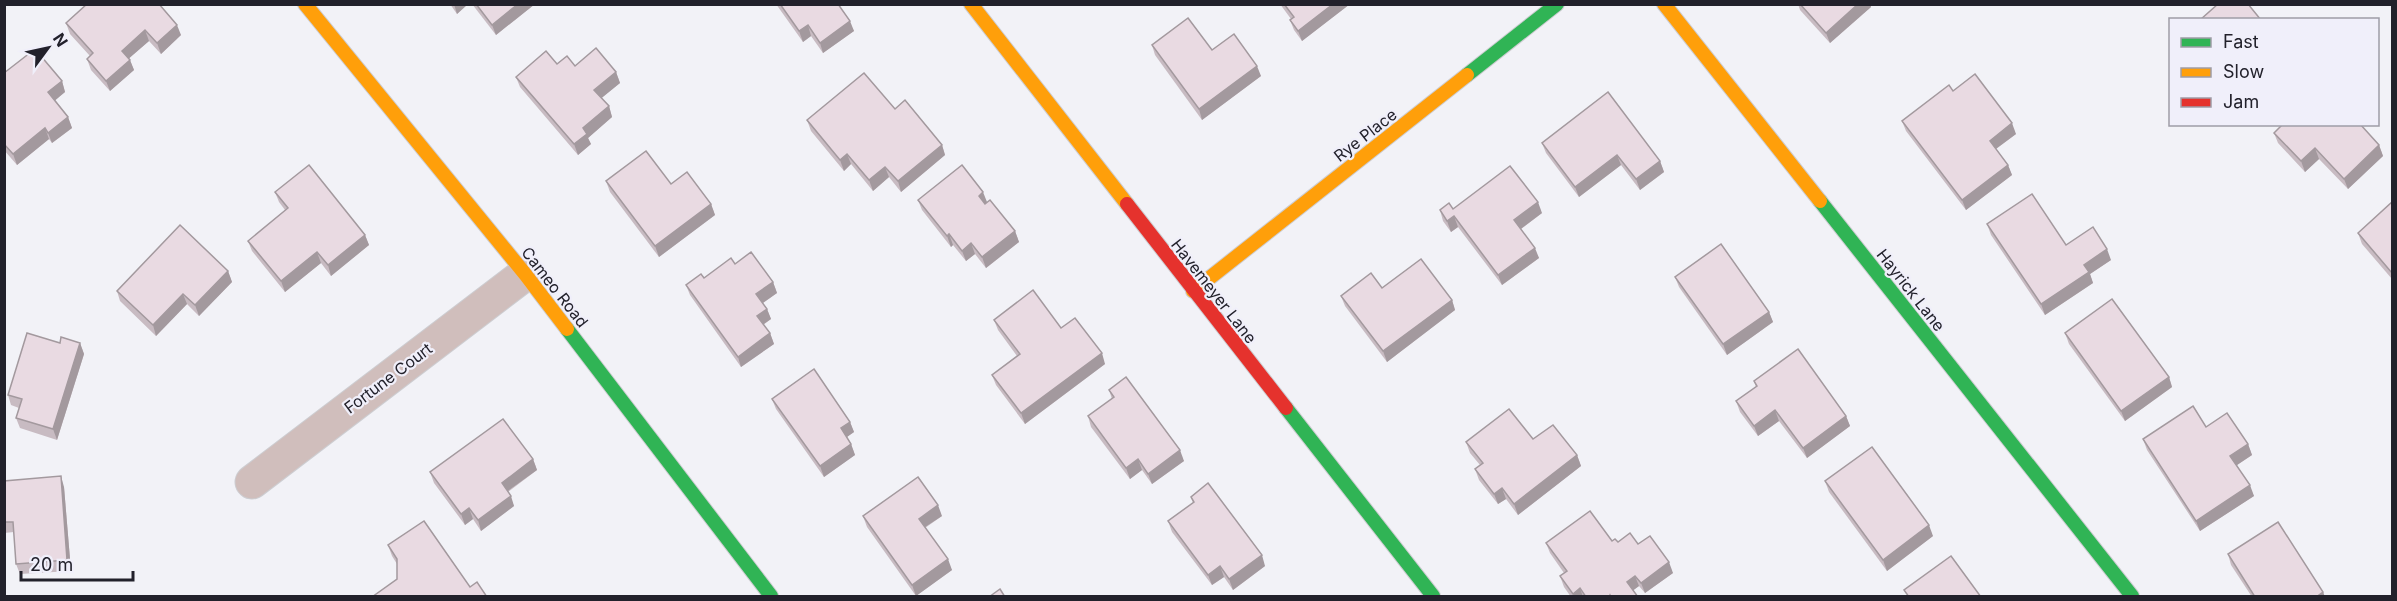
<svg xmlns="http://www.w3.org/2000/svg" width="2397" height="601" font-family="Inter,sans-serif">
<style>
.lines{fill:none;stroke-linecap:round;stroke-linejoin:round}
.street-casing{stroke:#cdcdd1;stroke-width:35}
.fast-casing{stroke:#cdcdd1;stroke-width:16}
.slow-casing{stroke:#cdcdd1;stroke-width:16}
.jam-casing{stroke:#cdcdd1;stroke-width:16}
.street{stroke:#d0bebc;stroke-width:33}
.fast{stroke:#30b455;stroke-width:14}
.slow{stroke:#ff9f0a;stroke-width:14}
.jam{stroke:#e5322d;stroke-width:14}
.wall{fill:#c8bbc2}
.shaded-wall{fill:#a3999e}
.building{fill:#e9dae2;stroke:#a3999e;stroke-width:1.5}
.labels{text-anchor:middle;stroke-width:4.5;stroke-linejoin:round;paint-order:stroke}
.street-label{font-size:16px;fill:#22212b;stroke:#f0effa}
</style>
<rect width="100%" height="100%" fill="#f2f2f7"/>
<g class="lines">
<defs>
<path id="street" d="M252,482L525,274"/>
<g id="fast">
<path d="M1467,75L1557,4"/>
<path d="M1820,201L2132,596"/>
<path d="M567,329L771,596"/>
<path d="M1286,408L1433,596"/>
</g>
<g id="slow">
<path d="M305,4L525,274L567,329"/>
<path d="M971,4L1127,204"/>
<path d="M1664,4L1820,201"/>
<path d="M1193,291L1467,75"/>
</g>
<path id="jam" d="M1127,204L1286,408"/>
</defs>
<use href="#street" class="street-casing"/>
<use href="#fast" class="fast-casing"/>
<use href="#slow" class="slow-casing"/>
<use href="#jam" class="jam-casing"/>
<use href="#street" class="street"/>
<use href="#fast" class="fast"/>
<use href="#slow" class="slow"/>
<use href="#jam" class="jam"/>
</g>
<g class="wall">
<path d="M87,4L181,35L161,54L149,41L129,58L134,70L110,91L91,70L87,59L90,56L70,34L66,23Z"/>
<path d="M450,4H468L457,14Z"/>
<path d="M472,4H535L496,35Z"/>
<path d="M776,4H838L854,31L823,53L811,36L803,42Z"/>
<path d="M1280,4H1350L1302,41L1294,30L1290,20L1291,19Z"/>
<path d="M1798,4H1870L1871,7L1830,43L1800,10Z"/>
<path d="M1152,45L1212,50L1261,76L1202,120L1155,55Z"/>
<path d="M575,66L616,72L620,83L601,98L609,106L612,117L588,138L591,144L578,155L520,87L516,77Z"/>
<path d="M4,73L62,81L65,92L55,100L68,117L72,128L52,143L49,139L17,165L4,150Z"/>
<path d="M1953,91L2016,134L1996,149L2008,165L2012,175L1966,210L1906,131L1902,121Z"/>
<path d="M895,109L942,145L945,155L901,192L889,177L873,191L851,164L844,171L811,131L807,120Z"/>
<path d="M2274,133L2379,145L2383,156L2348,189L2319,159L2305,172L2278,143Z"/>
<path d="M1542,143L1660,161L1664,172L1640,190L1621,165L1579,197L1546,153Z"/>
<path d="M606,181L711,204L715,215L659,257L610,192Z"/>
<path d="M275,192L365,235L369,245L331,276L321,263L285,292L252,251L248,241L285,210L279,202Z"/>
<path d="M918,200L987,202L1015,231L1019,242L986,268L975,254L966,261L953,245L951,247L922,210Z"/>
<path d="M2392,202V279L2362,244L2358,233Z"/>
<path d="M1453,209L1542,213L1521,229L1539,258L1502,285L1458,227L1451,232L1443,221L1440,210Z"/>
<path d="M1987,224L2066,245L2111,260L2090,274L2093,283L2045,315L1991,235Z"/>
<path d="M735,264L773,282L777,293L763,303L767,309L771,319L763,325L770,333L774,344L741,367L690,295L686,285L704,278Z"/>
<path d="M228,271L232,282L199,316L187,304L156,336L120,301L117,291Z"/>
<path d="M1675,277L1769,312L1773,322L1727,355L1679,287Z"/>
<path d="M1382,288L1452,300L1455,310L1387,362L1345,306L1341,296Z"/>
<path d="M994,320L1061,328L1105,364L1025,424L996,385L992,375L1017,356L998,330Z"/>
<path d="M2065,333L2169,377L2172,387L2125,421L2069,344Z"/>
<path d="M60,343H80L84,354L57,440L20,428L16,418L19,408L11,405L8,395Z"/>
<path d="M1754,381L1846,416L1850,426L1807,458L1779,421L1758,436L1740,412L1736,401L1756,387Z"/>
<path d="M1109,390L1184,461L1152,484L1142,470L1130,479L1091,427L1088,416L1112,399Z"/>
<path d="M772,399L850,422L854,432L847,437L851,444L855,455L824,477L776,409Z"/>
<path d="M2206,427L2248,444L2252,455L2237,465L2254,496L2200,531L2147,450L2143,439Z"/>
<path d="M1533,439L1577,455L1581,466L1518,515L1506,499L1498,504L1479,480L1475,469L1480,465L1470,453L1466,442Z"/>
<path d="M533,459L537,470L508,492L514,506L481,531L473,519L465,525L434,483L430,472Z"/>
<path d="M4,481L64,487L71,571L20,574L16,564L14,532L4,533Z"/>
<path d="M1825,481L1933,536L1887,571L1829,492Z"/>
<path d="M1191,497L1265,566L1233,590L1224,577L1212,585L1172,532L1168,521L1193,503Z"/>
<path d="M863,516H942L925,528L952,570L916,596L867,527Z"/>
<path d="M1612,541L1638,544L1673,573L1645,593L1639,586L1633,590L1638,597H1571L1564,587L1560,576L1564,573L1550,553L1546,543Z"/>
<path d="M388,545L470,587L397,579V564L392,556Z"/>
<path d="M2228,554L2323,592L2325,597H2252L2231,565Z"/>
</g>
<g class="shaded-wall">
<path d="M454,4H468L457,14Z"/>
<path d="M518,4H535L496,35L492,25Z"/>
<path d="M1333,4H1350L1302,41L1298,31Z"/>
<path d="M1858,4H1870L1871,7L1830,43L1826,33Z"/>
<path d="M850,21L854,31L823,53L820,43Z"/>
<path d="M177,25L181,35L161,54L157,43Z"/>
<path d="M808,25L811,36L803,42L799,31Z"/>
<path d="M145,30L149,41L126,61L122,51Z"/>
<path d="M130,60L134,70L110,91L106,81Z"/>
<path d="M1257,66L1261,76L1202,120L1199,109Z"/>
<path d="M616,72L620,83L598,101L594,90Z"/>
<path d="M62,81L65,92L52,103L48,92Z"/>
<path d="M609,106L612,117L588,138L591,144L578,155L574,144L583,128Z"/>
<path d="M68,117L72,128L52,143L48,133Z"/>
<path d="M2012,123L2016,134L1993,151L1990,141Z"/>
<path d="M45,128L49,139L17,165L13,154Z"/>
<path d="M942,145L945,155L901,192L898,181Z"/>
<path d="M2379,145L2383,156L2348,189L2344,179Z"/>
<path d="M2315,148L2319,159L2305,172L2301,161Z"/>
<path d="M847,154L851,164L844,171L840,160Z"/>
<path d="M1617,155L1621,165L1579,197L1575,187Z"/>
<path d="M1660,161L1664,172L1640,190L1636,179Z"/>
<path d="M2008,165L2012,175L1966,210L1962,200Z"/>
<path d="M885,167L889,177L873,191L869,180Z"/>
<path d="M983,192L987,202L983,206L979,196Z"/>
<path d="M1538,202L1542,213L1518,231L1514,220Z"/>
<path d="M711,204L715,215L659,257L655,246Z"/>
<path d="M1454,216L1458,227L1451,232L1447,221Z"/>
<path d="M1015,231L1019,242L986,268L982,257Z"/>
<path d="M949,234L953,245L951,247L947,236Z"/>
<path d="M365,235L369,245L331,276L328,265Z"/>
<path d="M971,243L975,254L966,261L962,251Z"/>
<path d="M1535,248L1539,258L1502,285L1498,275Z"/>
<path d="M2107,249L2111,260L2090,274L2093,283L2045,315L2041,304L2084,265Z"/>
<path d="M317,252L321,263L285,292L281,281Z"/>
<path d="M228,271L232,282L199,316L195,305Z"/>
<path d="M773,282L777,293L760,305L756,294Z"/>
<path d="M183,294L187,304L156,336L153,325Z"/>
<path d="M1452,300L1455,310L1387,362L1383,351Z"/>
<path d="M767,309L771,319L761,326L757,316Z"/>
<path d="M1769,312L1773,322L1727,355L1723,344Z"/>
<path d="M770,333L774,344L741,367L738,357Z"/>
<path d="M80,343L84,354L57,440L53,429Z"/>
<path d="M1102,353L1105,364L1025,424L1021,413Z"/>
<path d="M2169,377L2172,387L2125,421L2121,411Z"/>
<path d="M1775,410L1779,421L1758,436L1754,426Z"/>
<path d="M1846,416L1850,426L1807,458L1803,448Z"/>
<path d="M850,422L854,432L844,439L841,428Z"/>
<path d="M851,444L855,455L824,477L820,466Z"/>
<path d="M2248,444L2252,455L2234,467L2230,456Z"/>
<path d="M1180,450L1184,461L1152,484L1148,474Z"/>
<path d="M1577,455L1581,466L1518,515L1514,504Z"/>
<path d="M533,459L537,470L505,493L502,483Z"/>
<path d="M1138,459L1142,470L1130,479L1126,468Z"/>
<path d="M61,476L64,487L71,571L67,560Z"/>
<path d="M2250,485L2254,496L2200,531L2196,521Z"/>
<path d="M1502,488L1506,499L1498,504L1494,494Z"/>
<path d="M511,496L514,506L481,531L478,520Z"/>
<path d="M938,505L942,516L922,529L919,519Z"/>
<path d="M469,508L473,519L465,525L461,514Z"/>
<path d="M1929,525L1933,536L1887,571L1883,560Z"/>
<path d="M1262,555L1265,566L1233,590L1229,579Z"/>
<path d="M948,559L952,570L916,596L912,585Z"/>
<path d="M1669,562L1673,573L1645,593L1641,583Z"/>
<path d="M1220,566L1224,577L1212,585L1208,575Z"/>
<path d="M1635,576L1639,586L1631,592L1627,582Z"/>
<path d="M1580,588L1583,597H1574L1573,594Z"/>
<path d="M2323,592L2325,597H2316Z"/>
</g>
<g class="building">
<path d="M87,4H159L177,25L157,43L145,30L122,51L130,60L106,81L87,59L93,53L66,23Z"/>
<path d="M476,4H518L492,25Z"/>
<path d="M780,4H838L850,21L820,43L808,25L799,31Z"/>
<path d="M1284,4H1333L1298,31L1290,20L1294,17Z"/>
<path d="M1800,4H1858L1826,33Z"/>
<path d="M2218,4H2248L2261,20H2200Z"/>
<path d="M1188,18L1212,50L1234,34L1257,66L1199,109L1152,45Z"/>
<path d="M596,48L616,72L594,90L609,106L583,128L587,134L574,144L516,77L546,51L557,64L567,56L575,66Z"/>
<path d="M35,49L62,81L48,92L68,117L48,133L45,128L13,154L4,144V73Z"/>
<path d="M864,73L895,109L905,100L942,145L898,181L885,167L869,180L847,154L840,160L807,120Z"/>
<path d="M1975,74L2012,123L1990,141L2008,165L1962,200L1902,121L1949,85L1953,91Z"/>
<path d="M1608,92L1660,161L1636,179L1617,155L1575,187L1542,143Z"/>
<path d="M2283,124H2360L2379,145L2344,179L2315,148L2301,161L2274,133Z"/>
<path d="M646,151L671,184L687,172L711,204L655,246L606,181Z"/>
<path d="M309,165L365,235L328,265L317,252L281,281L248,241L288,208L275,192Z"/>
<path d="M962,165L983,192L979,196L985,204L990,200L1015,231L982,257L971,243L962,251L949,234L947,236L918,200Z"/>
<path d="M1510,166L1538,202L1514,220L1535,248L1498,275L1454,216L1447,221L1440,210L1449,203L1453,209Z"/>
<path d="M2032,194L2066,245L2093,227L2107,249L2084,265L2089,272L2041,304L1987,224Z"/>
<path d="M2392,202V273L2358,233Z"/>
<path d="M180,225L228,271L195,305L183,294L153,325L117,291Z"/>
<path d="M1721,244L1769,312L1723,344L1675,277Z"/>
<path d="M751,252L773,282L756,294L767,309L757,316L770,333L738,357L686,285L701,274L704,278L731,258L735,264Z"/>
<path d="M1421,259L1452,300L1383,351L1341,296L1371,273L1382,288Z"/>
<path d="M1033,290L1061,328L1075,318L1102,353L1021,413L992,375L1020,354L994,320Z"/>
<path d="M2112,299L2169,377L2121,411L2065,333Z"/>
<path d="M27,333L60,343L61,337L80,343L53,429L16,418L22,399L8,395Z"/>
<path d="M1798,349L1846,416L1803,448L1775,410L1754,426L1736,401L1757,386L1754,381Z"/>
<path d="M814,369L850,422L841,428L851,444L820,466L772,399Z"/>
<path d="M1126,377L1180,450L1148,474L1138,459L1126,468L1088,416L1114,397L1109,390Z"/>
<path d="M2193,406L2206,427L2227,413L2248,444L2230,456L2250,485L2196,521L2143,439Z"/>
<path d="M1509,409L1533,439L1553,425L1577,455L1514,504L1502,488L1494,494L1475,469L1483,463L1466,442Z"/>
<path d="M503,419L533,459L502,483L511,496L478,520L469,508L461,514L430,472Z"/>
<path d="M1872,447L1929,525L1883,560L1825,481Z"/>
<path d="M61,476L67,560L16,564L13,522H4V481Z"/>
<path d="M918,477L938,505L919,519L948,559L912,585L863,516Z"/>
<path d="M1208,483L1262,555L1229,579L1220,566L1208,575L1168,521L1194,502L1191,497Z"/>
<path d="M1590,511L1612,541L1615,539L1618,542L1630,533L1638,544L1650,536L1669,562L1641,583L1635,576L1627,582L1638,597H1611L1610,595L1609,597H1586L1580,588L1573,594L1560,576L1567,571L1546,543Z"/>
<path d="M424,521L470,587L477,582L487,597H372L397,579V559L388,545Z"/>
<path d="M2278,522L2323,592L2316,597H2255L2228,554Z"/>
<path d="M1951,556L1981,597H1909L1904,590Z"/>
<path d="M1000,589L1005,597H989Z"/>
</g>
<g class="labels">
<g class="street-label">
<text transform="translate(1365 135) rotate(-38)" y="6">Rye Place</text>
<text transform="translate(555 287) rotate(52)" y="6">Cameo Road</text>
<text transform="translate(1911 290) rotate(52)" y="6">Hayrick Lane</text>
<text transform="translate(1214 291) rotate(52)" y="6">Havemeyer Lane</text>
<text transform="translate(388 378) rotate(-37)" y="6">Fortune Court</text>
</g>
</g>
<rect width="2397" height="601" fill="none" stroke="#22212b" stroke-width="12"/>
<rect x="2169" y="18" width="210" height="108" fill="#f0effa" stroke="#9e9da7" stroke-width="1.5"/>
<rect x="2181" y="38" width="30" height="9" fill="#30b455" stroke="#9e9da7" stroke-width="1.5"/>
<text x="2223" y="48" font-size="18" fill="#22212b">Fast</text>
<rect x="2181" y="68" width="30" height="9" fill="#ff9f0a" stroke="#9e9da7" stroke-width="1.5"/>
<text x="2223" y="78" font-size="18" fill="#22212b">Slow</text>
<rect x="2181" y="98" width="30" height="9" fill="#e5322d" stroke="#9e9da7" stroke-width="1.5"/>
<text x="2223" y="108" font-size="18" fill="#22212b">Jam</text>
<g transform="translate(48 48) rotate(57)" stroke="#f0effa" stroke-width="4.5" paint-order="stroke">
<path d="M0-4.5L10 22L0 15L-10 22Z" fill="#22212b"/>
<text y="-9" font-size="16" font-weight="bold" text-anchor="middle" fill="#22212b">N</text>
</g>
<path d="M21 571v9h112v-9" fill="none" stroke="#22212b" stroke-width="3"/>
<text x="30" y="571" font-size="18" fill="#22212b" stroke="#f0effa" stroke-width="4.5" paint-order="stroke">20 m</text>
</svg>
